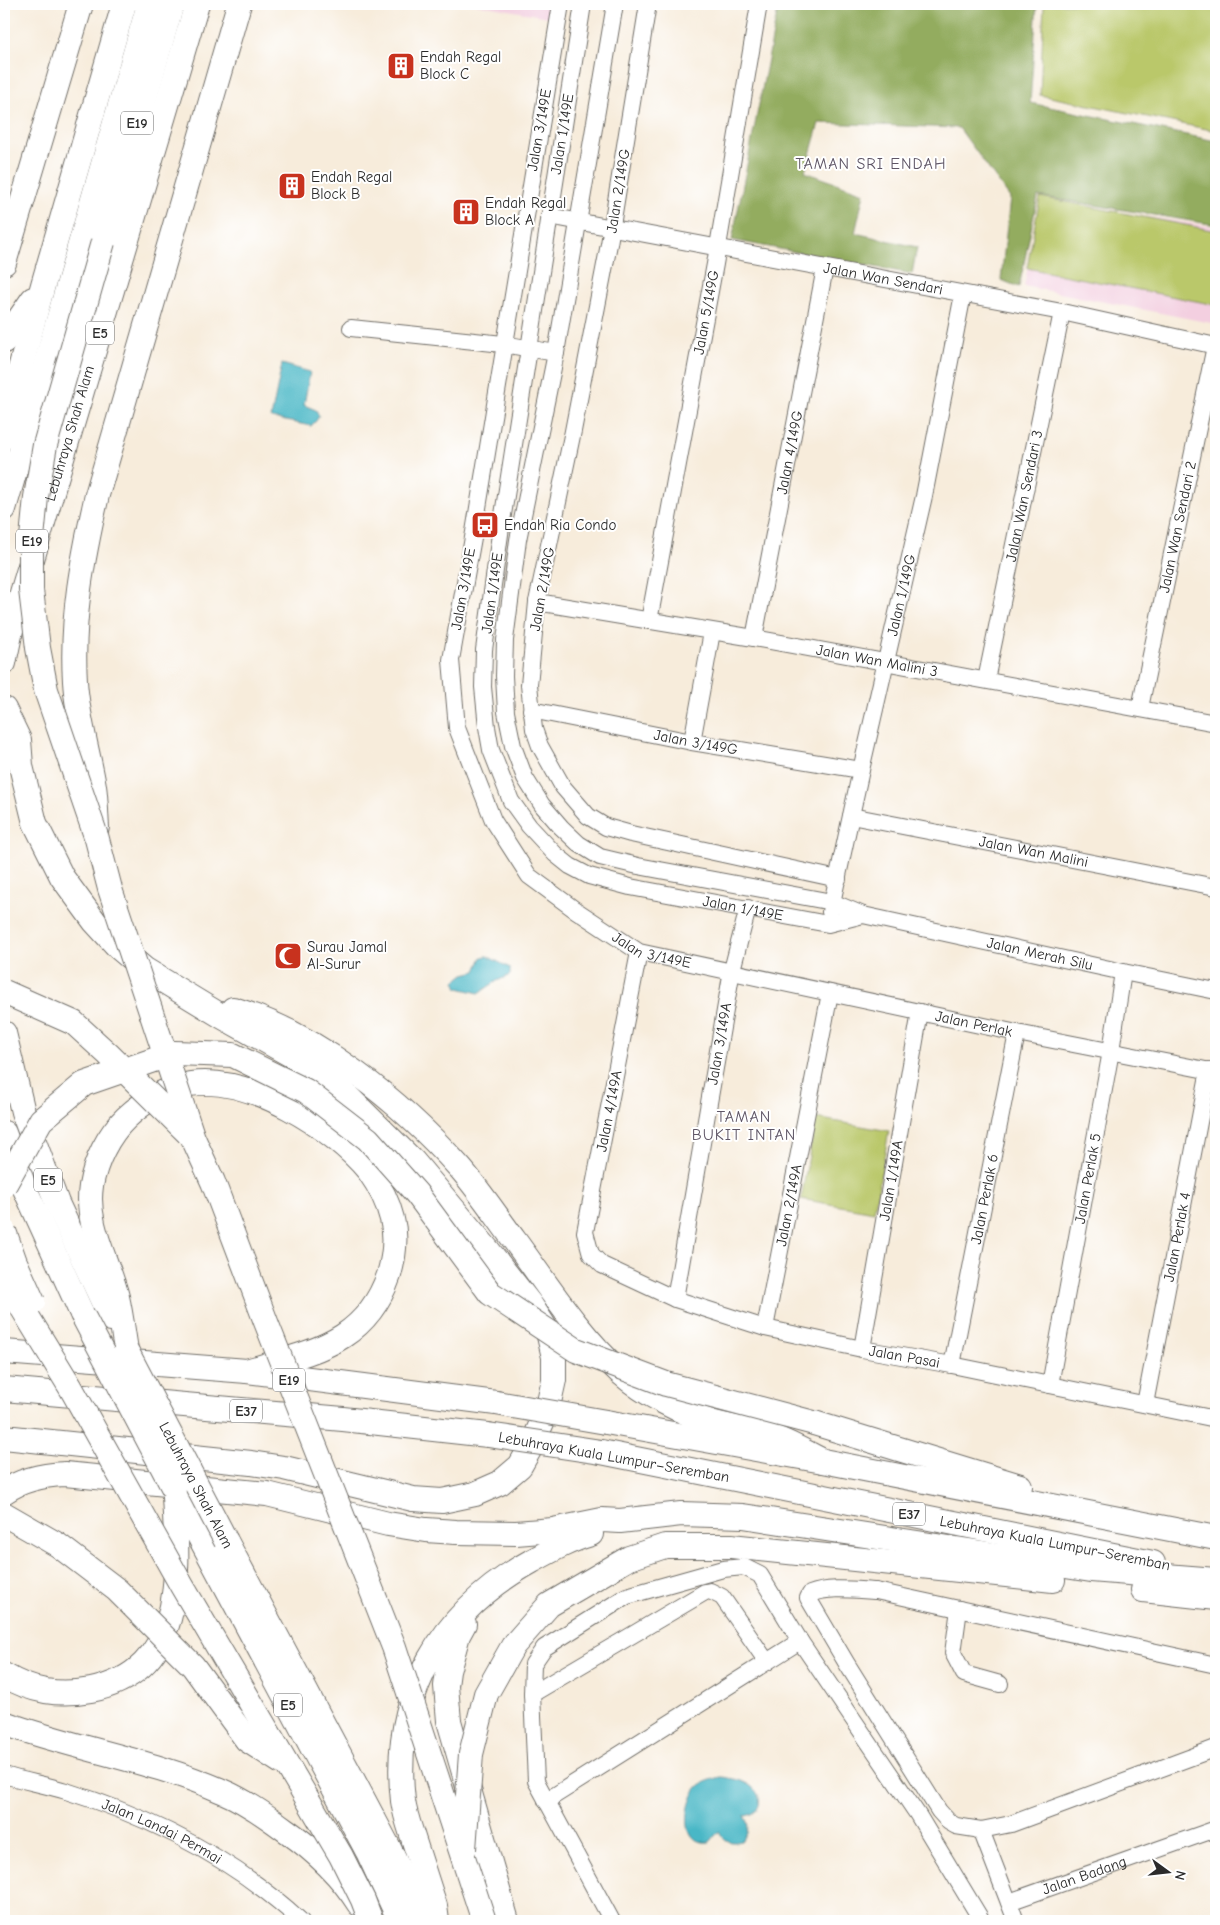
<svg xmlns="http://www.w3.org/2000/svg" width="1220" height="1925" font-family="'Comic Neue',sans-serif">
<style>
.built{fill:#f3cfe0}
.green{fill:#bac86a;stroke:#727a4a}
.forest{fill:#93ac5e;stroke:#5f6c44}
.water{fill:#4ab7c6;stroke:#3a7178}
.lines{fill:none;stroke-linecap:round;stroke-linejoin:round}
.minor-casing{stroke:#726f69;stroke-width:18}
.highway-casing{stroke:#726f69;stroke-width:26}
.minor{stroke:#fff;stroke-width:16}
.highway{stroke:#fff;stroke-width:24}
.highway-bridge-casing{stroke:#726f69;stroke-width:26;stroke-linecap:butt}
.highway-bridge{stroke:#fff;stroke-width:24}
.labels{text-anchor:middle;stroke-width:4;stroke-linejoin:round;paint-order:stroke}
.shield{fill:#fff;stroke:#6b6b6b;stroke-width:1}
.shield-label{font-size:14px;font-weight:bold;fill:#2b2b2b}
.poi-label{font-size:15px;fill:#2b2b2b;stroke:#fff;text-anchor:start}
.street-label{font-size:15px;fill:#2b2b2b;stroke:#fff}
.neighbourhood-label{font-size:16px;letter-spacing:1px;fill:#5f5666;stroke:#fff}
</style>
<rect width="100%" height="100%" fill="#fff"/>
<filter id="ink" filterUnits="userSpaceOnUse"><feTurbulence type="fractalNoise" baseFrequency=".02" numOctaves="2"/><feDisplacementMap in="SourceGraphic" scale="10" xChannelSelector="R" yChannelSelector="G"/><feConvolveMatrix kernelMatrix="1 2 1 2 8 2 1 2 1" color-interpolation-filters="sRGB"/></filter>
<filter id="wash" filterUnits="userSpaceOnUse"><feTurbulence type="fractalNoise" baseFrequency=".0096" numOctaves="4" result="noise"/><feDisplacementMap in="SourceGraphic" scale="20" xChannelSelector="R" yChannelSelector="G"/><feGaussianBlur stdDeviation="1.12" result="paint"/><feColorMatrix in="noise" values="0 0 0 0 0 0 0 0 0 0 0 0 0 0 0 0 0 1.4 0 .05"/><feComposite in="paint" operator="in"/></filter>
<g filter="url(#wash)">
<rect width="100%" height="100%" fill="#f7ecdb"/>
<g class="built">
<path d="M475,4H555L553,18Z"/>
<path d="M1041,201L1216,227V324L1024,286Z"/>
</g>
<g class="green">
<path d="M1044,4H1216V131L1040,95Z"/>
<path d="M1040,197L1216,231V305L1027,268Z"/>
<path d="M816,1118L889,1131L874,1212L801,1199Z"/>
</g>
<path class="forest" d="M779,4H1037L1030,103L1216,141V225L1038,196L1019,287L1001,280L1010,198L959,128L819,123L805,172L864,193L855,233L917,247L912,274L732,240Z"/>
<g class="water">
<path d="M282,364L310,372L304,405L316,410L319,416L316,421L311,426L271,418Z"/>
<path d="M487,956L510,968V975L497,981L479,993L458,988L455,981L464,974L476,971L482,957Z"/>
<path d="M721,1777C732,1778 743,1780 752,1787C765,1798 760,1815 744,1816C750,1825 749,1833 741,1841C731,1844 724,1841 719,1831L710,1842C679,1847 685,1800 699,1786C705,1781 714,1779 721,1777Z"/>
</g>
</g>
<g filter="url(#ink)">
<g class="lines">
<defs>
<g id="minor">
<path id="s1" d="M561,4L474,532L451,660L457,728L493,820L529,876L574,909L639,952L1017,1033L1216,1072"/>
<path id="s2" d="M583,4L500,534L484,650L483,687L487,727L491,750L511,801L529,826L555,854L570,866L589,876L630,887L828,924L863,915"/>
<path id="s3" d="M615,4L556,353L518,540L505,640L504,676L506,712L513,746L525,778L542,805L561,827L579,844L600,857L638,866L832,902L863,915L1123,972L1216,991"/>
<path d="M648,4L609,244L573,431L537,602L529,685L534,729L540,746L563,787L588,816L606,827L631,834L838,879"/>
<path id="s4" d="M549,216L1062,312L1216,346"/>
<path d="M351,328L503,344L556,353"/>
<path id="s5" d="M537,602L754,638L1216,723"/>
<path id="s6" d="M649,621L715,264L759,4"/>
<path id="s7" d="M754,638L825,268"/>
<path id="s8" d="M986,680L1062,312"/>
<path id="s9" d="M1140,708L1215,346"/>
<path id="s10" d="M531,710L692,742L861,770"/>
<path d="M692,742L712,632"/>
<path id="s11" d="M851,816L1216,887"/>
<path id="s12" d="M830,912L861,770L924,496L963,294"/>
<path id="s13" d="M639,952L585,1232L591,1254L602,1265L675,1299L765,1328L862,1349L952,1365L1216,1419"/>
<path id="s14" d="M675,1299L732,970L748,908"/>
<path id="s15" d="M765,1328L830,993"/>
<path id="s16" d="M862,1349L920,1012"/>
<path id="s17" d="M952,1365L1017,1033"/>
<path id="s18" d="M1050,1385L1111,1051L1123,972"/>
<path id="s19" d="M1145,1404L1209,1070"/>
<path d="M959,1609L953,1653L964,1674L1000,1684"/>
<path d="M1216,1665L876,1591C855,1590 830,1586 810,1594L808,1598L847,1664L939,1811L949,1822L956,1826L981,1830L1011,1824L1216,1748"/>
<path d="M532,1694L705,1592L710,1591L722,1597L767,1662"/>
<path id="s20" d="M4,1775C24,1781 46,1785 66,1791C153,1818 234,1859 301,1921"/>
<path d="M546,1801L800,1641L918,1815L982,1921"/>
<path d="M981,1830L1016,1921"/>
<path id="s21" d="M1009,1902L1216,1829"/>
<path d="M612,1921L536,1781L532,1694L533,1664L544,1648L627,1596L723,1569L744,1567L760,1575L800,1641"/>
</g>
<g id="highway">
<path d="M103,242L172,4"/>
<path d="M4,263L81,4"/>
<path d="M4,341L33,299"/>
<path d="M4,437L8,413L43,285L124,4"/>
<path d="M4,509L149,4"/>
<path id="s22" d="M4,663L11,630L197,4"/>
<path d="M4,709L19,740L21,766L35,823L62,877L95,922L118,947L144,969L223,1017L291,1055L341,1090L413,1161L487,1249L530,1304L548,1332L554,1357V1380L547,1411L532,1445L520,1466L500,1483L475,1494L442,1501L413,1499L284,1468L251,1463L4,1437"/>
<path d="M97,828C96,814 96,799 94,786C88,751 77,716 75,681C71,617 83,557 97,495L239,4"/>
<path d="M233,1009C319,1035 401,1102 460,1168C480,1191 497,1217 515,1241C548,1286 579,1335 621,1373C646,1395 680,1412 711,1422C730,1427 749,1430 767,1435C787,1441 805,1452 823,1461"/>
<path d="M4,1033L23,1112L57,1203L111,1319"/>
<path d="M4,1133L25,1189L82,1314"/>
<path d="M126,1350C123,1332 121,1314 117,1297C108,1261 85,1225 91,1186C95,1162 108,1135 126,1118C144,1101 166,1088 190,1084C250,1075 333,1127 369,1171C379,1185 388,1202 392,1219C397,1238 394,1257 389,1275C380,1301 366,1321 343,1336C315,1354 279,1361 247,1371"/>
<path d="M4,1352L247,1371L496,1403"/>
<path d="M4,1389L343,1419L488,1435"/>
<path d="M606,1422L823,1461L1216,1538"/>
<path d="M814,1423L1020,1486"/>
<path d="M601,1452L1153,1563"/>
<path d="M174,1489L368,1852L400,1921"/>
<path d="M4,1492C22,1479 43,1475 65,1474L267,1494L388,1524L426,1530L456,1532L516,1533L553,1530L602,1520L620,1521L681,1514L743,1516L1091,1570L1216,1580"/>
<path d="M226,1541L388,1846L423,1921"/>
<path d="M731,1546L1053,1580"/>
<path d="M1143,1590L1216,1598"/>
<path d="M464,1624L458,1635L448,1671L446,1686L449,1721L507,1921"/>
<path d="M4,1675C32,1692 59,1696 91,1690C188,1670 178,1571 174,1496"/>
<path d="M4,1723C75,1749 152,1760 222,1791C246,1801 267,1816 287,1831C314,1850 341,1875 359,1904"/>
<path d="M437,1921L435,1906C428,1885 421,1863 414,1841C410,1828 405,1815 403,1801C391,1696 441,1611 532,1561C552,1550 570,1540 591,1534"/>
</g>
</defs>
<use href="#minor" class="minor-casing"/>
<use href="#highway" class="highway-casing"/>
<use href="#minor" class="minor"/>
<use href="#highway" class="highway"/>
<defs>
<g id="highway-bridge">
<path d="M103,242L45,445L36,497L31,548V590L38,648L46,690L97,839L110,889L193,1138L213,1182L266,1322L394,1647L484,1921"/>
<path d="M4,992L74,1023L108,1054L188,1133"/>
<path d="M4,1186L41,1120L84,1084L174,1053L233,1055L306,1091L368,1139L417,1194L490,1293L576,1350L666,1384L814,1423"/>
<path d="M4,1231L15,1262L33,1302"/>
<path d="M4,1278L71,1388L182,1586L341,1856L363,1900L371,1921"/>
<path d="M82,1314L174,1489"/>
<path d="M126,1350L226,1541"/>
<path d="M496,1403L606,1422"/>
<path d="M488,1435L601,1452"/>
<path d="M4,1514L58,1545L117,1590L193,1666L247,1740L283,1763"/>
<path d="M464,1849L471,1754L486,1694L513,1646L549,1605L629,1558L665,1546H731"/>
</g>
</defs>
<use href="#highway-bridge" class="highway-bridge-casing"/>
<use href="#highway-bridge" class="highway-bridge"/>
</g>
</g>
<defs>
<symbol id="building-square" viewBox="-11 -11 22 22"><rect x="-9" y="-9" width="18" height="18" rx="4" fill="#c8321e" stroke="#fff"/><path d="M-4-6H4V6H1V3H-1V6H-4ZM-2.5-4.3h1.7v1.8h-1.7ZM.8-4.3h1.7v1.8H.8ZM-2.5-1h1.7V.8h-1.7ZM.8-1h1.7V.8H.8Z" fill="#fff"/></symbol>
<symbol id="bus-square" viewBox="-11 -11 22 22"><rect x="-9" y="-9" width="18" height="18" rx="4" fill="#c8321e" stroke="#fff"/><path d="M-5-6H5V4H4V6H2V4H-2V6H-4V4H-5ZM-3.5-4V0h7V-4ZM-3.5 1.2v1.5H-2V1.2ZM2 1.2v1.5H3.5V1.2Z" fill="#fff"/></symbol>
<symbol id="mosque-square" viewBox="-11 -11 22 22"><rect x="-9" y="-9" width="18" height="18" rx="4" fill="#c8321e" stroke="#fff"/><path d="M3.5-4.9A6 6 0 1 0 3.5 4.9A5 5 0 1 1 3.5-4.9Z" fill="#fff"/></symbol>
</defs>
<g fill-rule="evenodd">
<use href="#building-square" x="385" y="50" width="32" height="32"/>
<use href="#building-square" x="276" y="170" width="32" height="32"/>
<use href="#building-square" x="450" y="196" width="32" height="32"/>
<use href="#bus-square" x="469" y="509" width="32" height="32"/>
<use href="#mosque-square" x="272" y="940" width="32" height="32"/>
</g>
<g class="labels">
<g class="shield">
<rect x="121" y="111.5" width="32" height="23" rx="4"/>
<rect x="86" y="321.5" width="28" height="23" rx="4"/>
<rect x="16" y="529.5" width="32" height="23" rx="4"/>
<rect x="34" y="1168.5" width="28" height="23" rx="4"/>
<rect x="273" y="1368.5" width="32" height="23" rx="4"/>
<rect x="230" y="1399.5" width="32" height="23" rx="4"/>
<rect x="893" y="1502.5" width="32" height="23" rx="4"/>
<rect x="274" y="1693.5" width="28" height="23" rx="4"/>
</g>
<g class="shield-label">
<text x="137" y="128">E19</text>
<text x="100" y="338">E5</text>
<text x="32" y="546">E19</text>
<text x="48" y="1185">E5</text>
<text x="289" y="1385">E19</text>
<text x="246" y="1416">E37</text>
<text x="909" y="1519">E37</text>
<text x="288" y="1710">E5</text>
</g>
<g class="poi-label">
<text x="420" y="62">Endah Regal<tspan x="420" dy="17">Block C</tspan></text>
<text x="311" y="182">Endah Regal<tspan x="311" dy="17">Block B</tspan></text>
<text x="485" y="208">Endah Regal<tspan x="485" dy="17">Block A</tspan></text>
<text x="504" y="530">Endah Ria Condo</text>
<text x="307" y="952">Surau Jamal<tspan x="307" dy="17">Al-Surur</tspan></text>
</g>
<g class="street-label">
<text transform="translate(539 130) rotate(-80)" y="5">Jalan 3/149E</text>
<text transform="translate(562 134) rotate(-81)" y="5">Jalan 1/149E</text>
<text transform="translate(618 191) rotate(-81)" y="5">Jalan 2/149G</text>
<text dy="5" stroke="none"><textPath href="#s4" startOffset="340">Jalan Wan Sendari</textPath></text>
<text dy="5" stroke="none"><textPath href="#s6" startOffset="314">Jalan 5/149G</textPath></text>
<text dy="5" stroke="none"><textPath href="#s22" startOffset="239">Lebuhraya Shah Alam</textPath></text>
<text dy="5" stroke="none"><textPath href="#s7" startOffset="189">Jalan 4/149G</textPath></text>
<text dy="5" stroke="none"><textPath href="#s8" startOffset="188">Jalan Wan Sendari 3</textPath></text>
<text dy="5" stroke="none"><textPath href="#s9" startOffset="185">Jalan Wan Sendari 2</textPath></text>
<text transform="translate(463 589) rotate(-80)" y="5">Jalan 3/149E</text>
<text transform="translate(542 589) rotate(-80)" y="5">Jalan 2/149G</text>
<text transform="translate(492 593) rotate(-82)" y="5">Jalan 1/149E</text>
<text dy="5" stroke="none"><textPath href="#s12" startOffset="325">Jalan 1/149G</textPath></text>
<text dy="5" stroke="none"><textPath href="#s5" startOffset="345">Jalan Wan Malini 3</textPath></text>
<text dy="5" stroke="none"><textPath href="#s10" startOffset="168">Jalan 3/149G</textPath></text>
<text dy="5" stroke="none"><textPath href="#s11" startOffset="186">Jalan Wan Malini</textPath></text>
<text dy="5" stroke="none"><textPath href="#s2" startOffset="1076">Jalan 1/149E</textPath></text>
<text dy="5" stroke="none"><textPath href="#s1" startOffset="1044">Jalan 3/149E</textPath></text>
<text dy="5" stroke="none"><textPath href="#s3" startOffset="1348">Jalan Merah Silu</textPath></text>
<text dy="5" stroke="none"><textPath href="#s1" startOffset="1375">Jalan Perlak</textPath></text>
<text dy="5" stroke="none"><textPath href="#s14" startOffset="259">Jalan 3/149A</textPath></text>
<text transform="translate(609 1111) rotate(-79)" y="5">Jalan 4/149A</text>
<text dy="5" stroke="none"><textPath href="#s18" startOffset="210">Jalan Perlak 5</textPath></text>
<text dy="5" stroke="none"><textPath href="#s16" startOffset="171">Jalan 1/149A</textPath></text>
<text dy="5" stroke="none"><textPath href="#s17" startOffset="169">Jalan Perlak 6</textPath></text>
<text dy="5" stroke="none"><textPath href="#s15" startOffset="125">Jalan 2/149A</textPath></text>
<text dy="5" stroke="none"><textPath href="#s19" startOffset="170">Jalan Perlak 4</textPath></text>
<text dy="5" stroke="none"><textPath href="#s13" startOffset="641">Jalan Pasai</textPath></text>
<text transform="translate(614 1457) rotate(10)" y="5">Lebuhraya Kuala Lumpur–Seremban</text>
<text transform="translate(196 1485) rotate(62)" y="5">Lebuhraya Shah Alam</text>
<text transform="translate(1055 1543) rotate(11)" y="5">Lebuhraya Kuala Lumpur–Seremban</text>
<text dy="5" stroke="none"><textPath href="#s20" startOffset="168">Jalan Landai Permai</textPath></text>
<text dy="5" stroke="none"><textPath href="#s21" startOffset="80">Jalan Badang</textPath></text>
</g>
<g class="neighbourhood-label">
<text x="871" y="169">TAMAN SRI ENDAH</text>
<text x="744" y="1122">TAMAN<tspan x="744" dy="18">BUKIT INTAN</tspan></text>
</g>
</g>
<rect width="1220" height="1925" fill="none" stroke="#fff" stroke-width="20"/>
<g transform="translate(1168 1872) rotate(105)" stroke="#ffffff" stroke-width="4" paint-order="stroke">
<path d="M0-4L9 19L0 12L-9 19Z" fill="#2b2b2b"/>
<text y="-8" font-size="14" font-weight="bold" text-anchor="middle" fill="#2b2b2b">N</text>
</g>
</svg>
